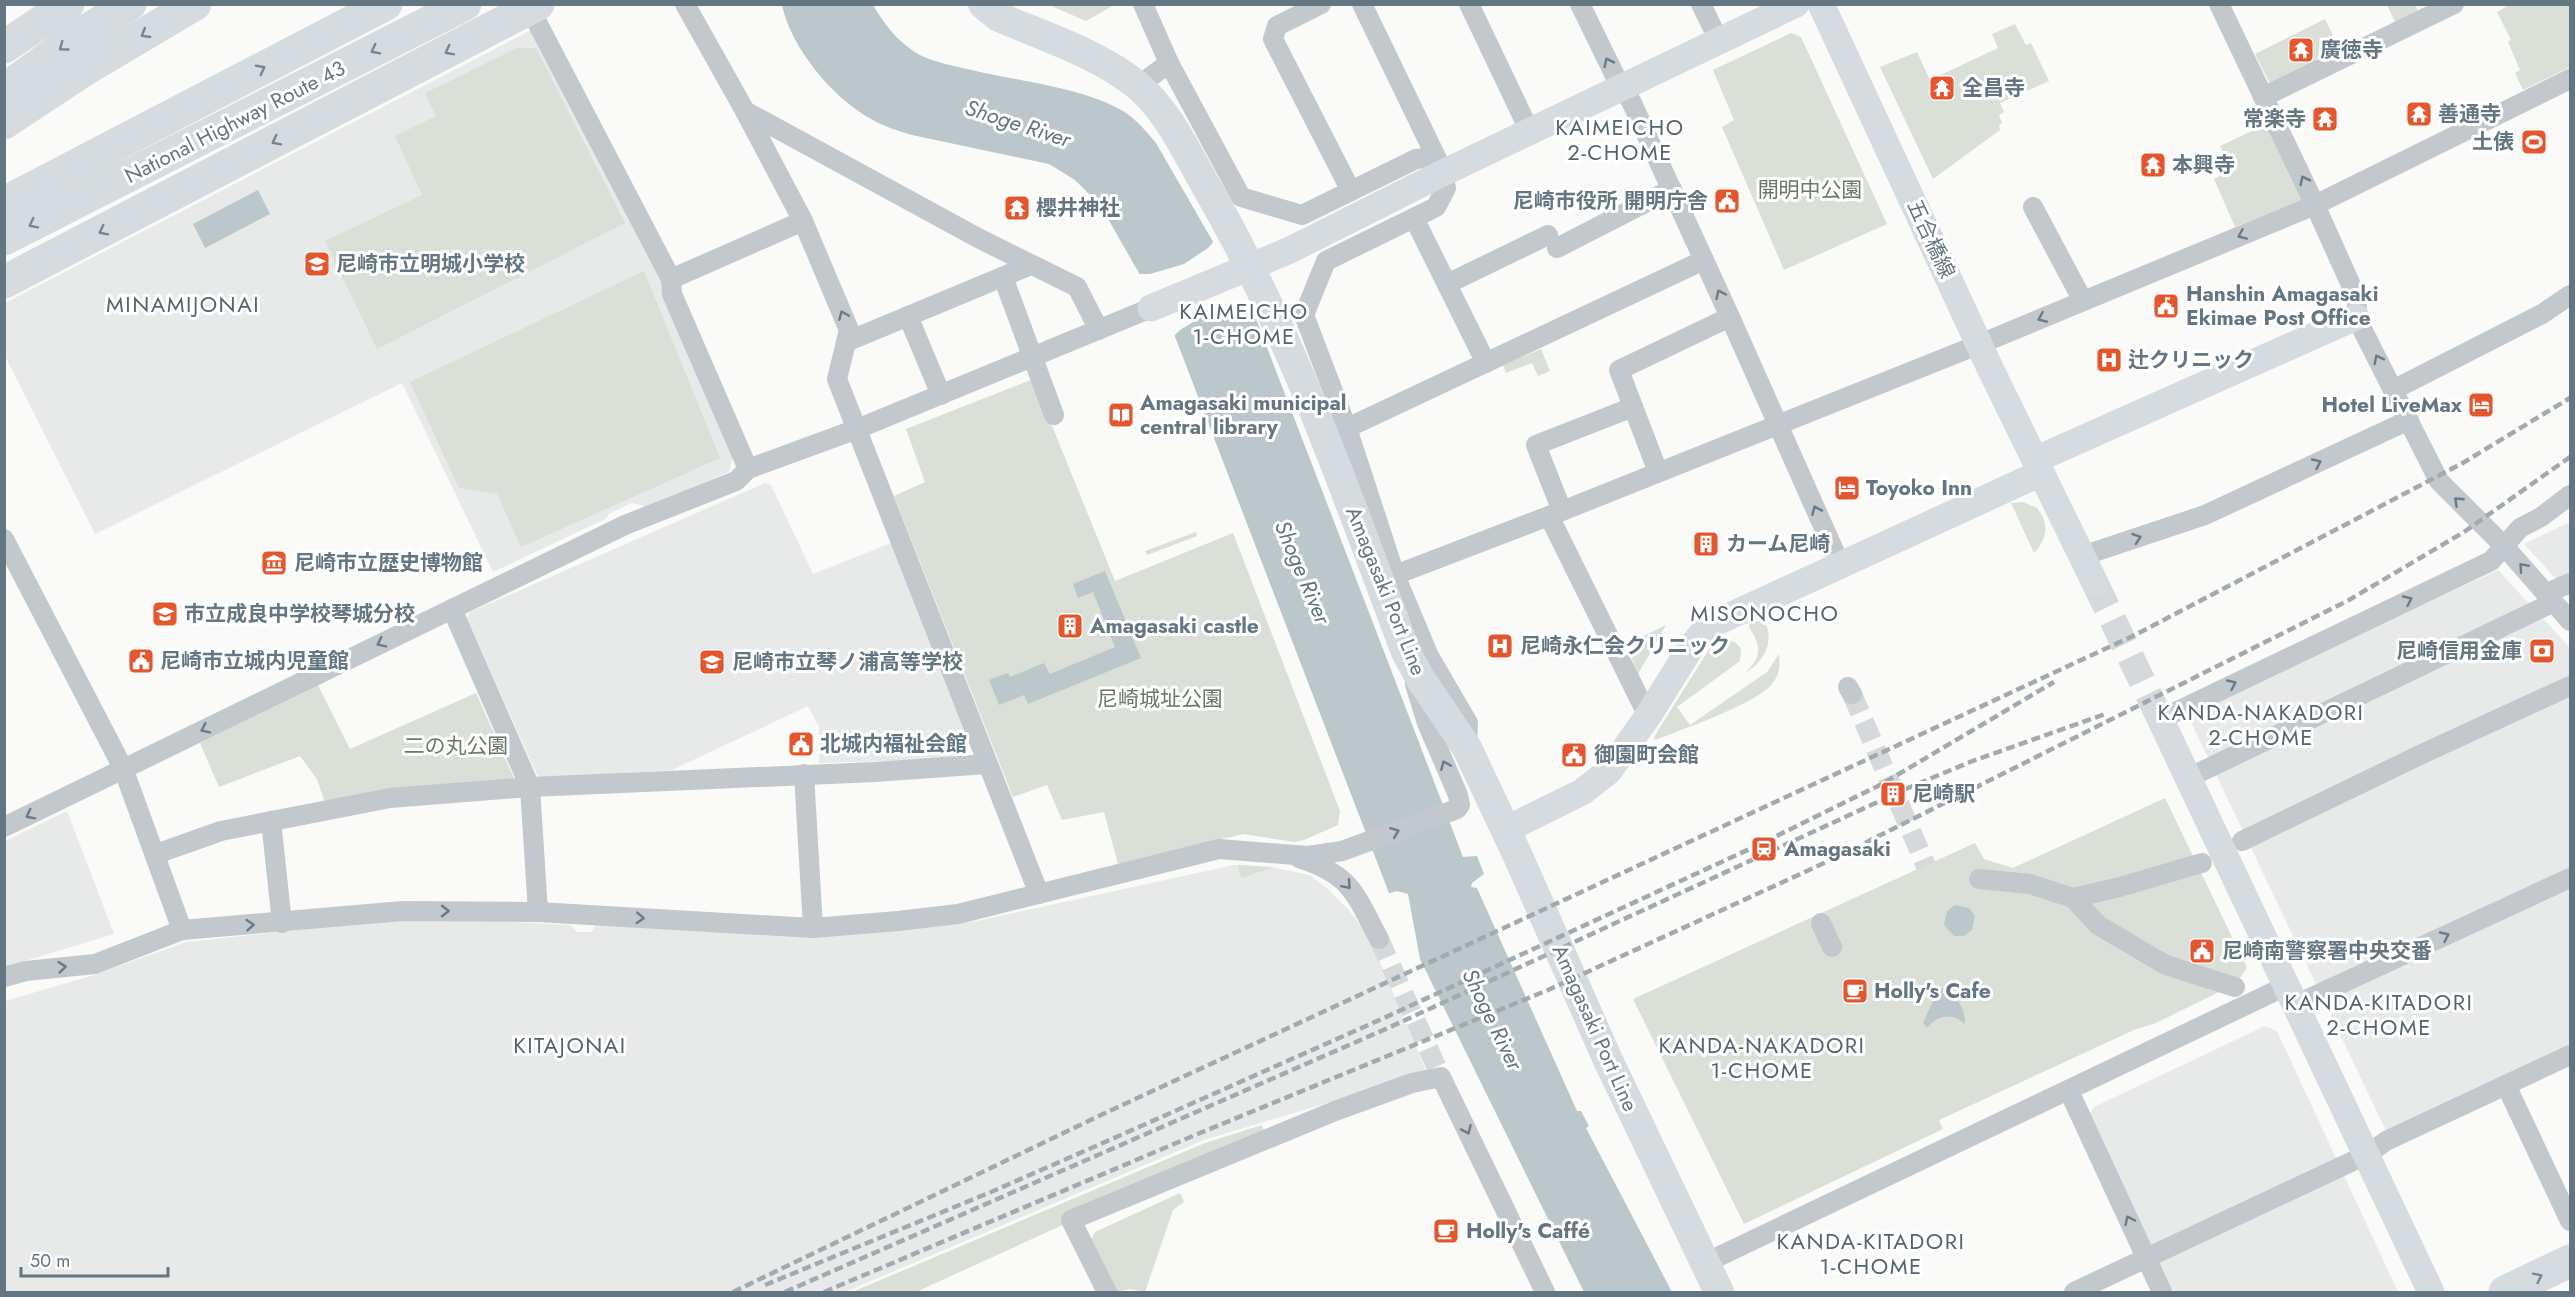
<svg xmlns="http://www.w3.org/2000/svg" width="2575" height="1297" font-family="Jost,'Noto Sans JP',sans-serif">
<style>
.built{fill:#e8e9e9}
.green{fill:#dadfd7}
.water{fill:#bbc7cb}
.pier{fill:#fafaf8}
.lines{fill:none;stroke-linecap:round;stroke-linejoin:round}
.street-tunnel{stroke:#d5d9db;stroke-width:20;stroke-dasharray:20 10;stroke-linecap:butt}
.secondary-tunnel{stroke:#d5d9db;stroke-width:27;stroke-dasharray:27 14;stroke-linecap:butt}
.street{stroke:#c3c8cc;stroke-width:20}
.secondary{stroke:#d6dbdf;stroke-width:27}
.primary{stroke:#d6dbdf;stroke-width:30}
.highway{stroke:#d6dbdf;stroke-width:33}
.rail{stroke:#a2aab0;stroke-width:4.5;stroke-dasharray:9 4.5;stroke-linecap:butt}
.oneway{stroke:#768591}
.oneway2{stroke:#6a7a87}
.labels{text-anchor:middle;stroke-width:6;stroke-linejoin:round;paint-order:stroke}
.poi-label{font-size:21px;font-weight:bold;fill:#657683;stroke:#fff;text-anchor:start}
.street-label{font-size:21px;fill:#657683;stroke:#fff}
.park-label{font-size:21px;fill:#687a64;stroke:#fff}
.water-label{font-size:22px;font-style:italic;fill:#60757c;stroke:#fff}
.neighbourhood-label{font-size:22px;letter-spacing:1.5px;fill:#57646e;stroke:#fff}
</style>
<rect width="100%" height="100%" fill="#fafaf8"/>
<g class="built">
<path d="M531,30L649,251L733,458L729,472L649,507L632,503L610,513L605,519L493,572L402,383L95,534L5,356V303Z"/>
<path d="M765,483L771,485L813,574L891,543L969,741L962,759L819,763V727L808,706L672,770L545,778L537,775L467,618L470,612Z"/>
<path d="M2570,522V594L2524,544Z"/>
<path d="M2498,570L2570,648V1048L2388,1135L2189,718L2193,711Z"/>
<path d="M67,811L114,934L5,967V841Z"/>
<path d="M1234,865L1272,867L1309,875L1327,888L1346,907L1369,936L1427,1073L1204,1140L845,1292H5V1001L94,975L186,942L392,920H473L571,925L577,932H591L597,924L926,927L977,921Z"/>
<path d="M2265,1026L2277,1031L2398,1292H2171L2088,1117L2094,1107Z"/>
</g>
<g class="green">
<path d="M1049,5L1114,4V5L1086,21Z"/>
<path d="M2387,5H2415L2420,15L2397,26Z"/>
<path d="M2509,5H2570V67L2523,90L2515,73L2520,70L2508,42L2511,40L2497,12Z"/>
<path d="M2325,19L2341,52L2275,84L2269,82L2255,54Z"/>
<path d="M2015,24L2026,45L2031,43L2049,81L2000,103L2004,112L1999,115L2002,123L1999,125L2000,130L1933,179L1880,67L1917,52L1930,80L1998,48L1992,34Z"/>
<path d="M1791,33L1801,37L1887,224L1784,270L1722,127L1734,120L1713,70Z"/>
<path d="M517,48H536L625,223L377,349L325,241L422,195L395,136L436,116L425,93Z"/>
<path d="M2265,118L2304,200L2235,227L2214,179L2232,170L2220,146L2252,131L2250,125Z"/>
<path d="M2538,128L2547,146L2529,156L2520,138Z"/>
<path d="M644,271L720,458L521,547L497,494L459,488L410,382Z"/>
<path d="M1541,349L1550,371L1538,376L1532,363L1506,373L1503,365Z"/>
<path d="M1033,379L1115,581L1233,533L1340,811L1338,825L1304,840L1294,842L1243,834L1118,864L1104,812L1062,820L1047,785L1013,797L894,496L925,482L906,429Z"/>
<path d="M2023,502L2037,508C2050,524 2047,539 2034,553L2011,503Z"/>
<path d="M1196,532L1197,536L1147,555L1145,551Z"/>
<path d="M1757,621L1766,624C1774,643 1763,663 1745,673C1763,656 1761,646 1749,627L1750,623Z"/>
<path d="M1666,625L1638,674L1629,651V643Z"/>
<path d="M1721,639C1730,639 1736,641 1741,649L1740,661L1677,707L1690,725L1767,672L1779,654C1780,665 1780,675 1772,684C1756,704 1681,730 1655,740L1654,737L1713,643Z"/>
<path d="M318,685L350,749L476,693L514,778L509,783L325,803L317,779L300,756L219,787L200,743Z"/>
<path d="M2165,798L2247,968L2239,979L2229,987L2156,1023L2134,1030L1939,1120L1943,1129L1744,1224L1633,999L1975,843L1984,859L2013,868Z"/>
<path d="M1238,865L1272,867V868L1241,878Z"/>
<path d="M1262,1125L1264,1133L916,1292H852L1205,1143Z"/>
<path d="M1180,1193L1184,1202L1173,1210L1145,1292L1130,1289L1115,1292L1089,1244L1095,1232Z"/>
</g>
<g class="water">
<path d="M782,5H873C883,21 892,35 908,47C922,59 941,63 959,67C1008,80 1080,86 1123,111C1136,119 1146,131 1156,143L1253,311L1463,857L1477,856L1484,874L1472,883L1471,887L1477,888L1577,1111H1581L1589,1126L1586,1128L1672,1292H1584L1420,959L1408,894L1397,891L1389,893L1174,334L1100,205L1075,180L1049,164L912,135C899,131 885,127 873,120C833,99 791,48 782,5Z"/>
<path d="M258,190L270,214L205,248L193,224Z"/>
<path d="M1105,571L1141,658L1028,704L1024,695L999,705L989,680L1008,673L1010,677L1044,663L1050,674L1115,647L1093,592L1078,598L1073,584Z"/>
<path d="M1955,905L1969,908L1975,916L1972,930L1964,936H1954L1944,925L1947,911Z"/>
<path d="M1942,988C1957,996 1965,1007 1965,1024C1952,1012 1937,1015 1927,1028L1923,1023L1933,1001Z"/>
</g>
<path class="pier" d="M1215,240L1254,307L1236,306L1205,315L1180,330L1172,338L1136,274H1150L1184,264L1208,248Z"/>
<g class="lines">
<g class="street-tunnel">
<path d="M1852,694L1926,866"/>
<path d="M1379,939L1441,1077"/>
</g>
<path class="secondary-tunnel" d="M2095,583L2156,710"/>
<g class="street">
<path d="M685,4L745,111L803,221L849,330L837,379L1039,894"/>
<path d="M1143,4L1169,63L1241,197L1302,215L1416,159L1426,158L1440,167"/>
<path d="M1321,4L1277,26L1273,39L1351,191"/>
<path d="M1362,4L1438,161L1443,173L1446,188L1436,207L1326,261L1304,315L1347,428L1395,575L1429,656L1468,723L1467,747"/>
<path d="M1469,4L1530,132"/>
<path d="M1580,4L1621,88L1631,101L1730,317L1840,564"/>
<path d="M1701,4L1719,41"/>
<path d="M2219,4L2315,205L2355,294L2357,304L2356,317L2439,481L2504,546L2570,621"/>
<path d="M530,9L671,279L672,294L748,469"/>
<path d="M1138,86L1169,63"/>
<path d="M2263,97L2454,4"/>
<path d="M745,111L980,239L1077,287L1099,330"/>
<path d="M2033,207L2083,301"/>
<path d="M1414,218L1486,363"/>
<path d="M1557,248L1672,189"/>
<path d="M1003,277L1054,415"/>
<path d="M671,279L803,221"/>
<path d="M1447,284L1548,235"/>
<path d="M908,316L941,395"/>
<path d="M846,342L1031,265"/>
<path d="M2393,390L2542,314L2570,295"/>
<path d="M1347,428L1704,260"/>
<path d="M1658,472L1619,370L1730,317"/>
<path d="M1562,511L1536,445L1633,407"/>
<path d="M1549,516L1648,716"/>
<path d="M4,539L123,768L182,930"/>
<path d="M2082,556L2205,515L2409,420"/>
<path d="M1395,575L1562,511L1980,344L2315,205L2570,79"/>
<path d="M2548,596L2554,590L2570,583"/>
<path d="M452,609L530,787L538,912"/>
<path d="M1848,687L1852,694"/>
<path d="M2161,719L2491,561L2520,528L2541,517L2570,495"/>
<path d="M804,774L813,928"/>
<path d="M2190,777L2554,602"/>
<path d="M271,821L282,923"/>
<path d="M4,827L625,525L736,481L748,469L857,429L1151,308"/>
<path d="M2242,841L2422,754L2570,686"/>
<path d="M156,854L221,831L390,798L530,787L875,772L987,764"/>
<path d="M1299,858C1352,875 1355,894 1379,939"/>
<path d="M1979,879L2030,884L2073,898L2098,925L2147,954L2166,965L2235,987"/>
<path d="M2073,898L2116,888L2202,863"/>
<path d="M1821,923L1832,947"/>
<path d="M4,977L26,971L95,964L182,930L403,911L538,912L813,928L898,921L958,914L1219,849L1308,856L1342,851L1457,809L1460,805L1458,795L1427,723L1415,684"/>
<path d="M2297,1004L2570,878"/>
<path d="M2506,1085L2570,1221"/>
<path d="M2069,1091L2162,1292"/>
<path d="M1705,1263L2288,985"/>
<path d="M1107,1292L1071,1220L1335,1111L1412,1083L1441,1077L1545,1292"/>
<path d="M2074,1292L2368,1154L2386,1141L2570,1055"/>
</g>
<g class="secondary">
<path d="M1821,4L1990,368L2095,583"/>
<path d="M1151,308L1290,250L1443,173L1796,4"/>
<path d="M2035,460L2356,317"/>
<path d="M2156,710L2431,1292"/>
<path d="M1505,830L1582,792L1609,771L1648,716L1691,647L1708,626L2041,473"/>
</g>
<path class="primary" d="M983,4L999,17C1043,36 1099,54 1137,85C1168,111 1186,151 1206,186C1292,333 1346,494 1406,652L1420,678L1467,748L1517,854L1607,1058L1719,1292"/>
<g class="highway">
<path d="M4,47L68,4"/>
<path d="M4,90L78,36L130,4"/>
<path d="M4,123L84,70L195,4"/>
<path d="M4,203L386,4"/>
<path d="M4,239L465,4"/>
<path d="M4,282L538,4"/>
<path d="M2505,1292L2570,1261"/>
</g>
<g class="rail">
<path d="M765,1285L991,1192L1121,1135L1384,1018L1754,847L1882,784L2054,682"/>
<path d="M733,1292L1103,1114L2135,635L2461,464L2570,398"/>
<path d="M785,1292L1388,1028L1908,788L1970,762L2105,714"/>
<path d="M824,1292L1200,1133L1548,990L1833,859L2349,600L2464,532L2570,457"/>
</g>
</g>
<defs><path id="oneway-chevron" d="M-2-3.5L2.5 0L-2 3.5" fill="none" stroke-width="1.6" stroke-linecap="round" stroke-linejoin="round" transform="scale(1.5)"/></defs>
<g class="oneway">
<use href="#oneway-chevron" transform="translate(145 34) rotate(149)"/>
<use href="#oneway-chevron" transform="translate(63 47) rotate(144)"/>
<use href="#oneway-chevron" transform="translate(375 50) rotate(153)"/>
<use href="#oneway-chevron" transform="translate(449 51) rotate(153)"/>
<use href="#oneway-chevron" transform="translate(261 69) rotate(-27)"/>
<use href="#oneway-chevron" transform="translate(276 141) rotate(153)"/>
<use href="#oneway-chevron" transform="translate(33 224) rotate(153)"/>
<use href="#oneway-chevron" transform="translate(103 231) rotate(153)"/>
<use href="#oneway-chevron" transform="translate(2538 1277) rotate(-26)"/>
</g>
<g class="oneway2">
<use href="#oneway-chevron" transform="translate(1608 62) rotate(-116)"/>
<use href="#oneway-chevron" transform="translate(2304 180) rotate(-116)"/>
<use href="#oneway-chevron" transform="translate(2242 235) rotate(157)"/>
<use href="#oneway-chevron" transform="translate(1720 294) rotate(-115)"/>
<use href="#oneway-chevron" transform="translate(843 315) rotate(-113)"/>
<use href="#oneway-chevron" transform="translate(2042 318) rotate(157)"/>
<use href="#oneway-chevron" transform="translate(2378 359) rotate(-117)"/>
<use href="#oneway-chevron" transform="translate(2317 463) rotate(-25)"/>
<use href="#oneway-chevron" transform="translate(2458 501) rotate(-137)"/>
<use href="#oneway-chevron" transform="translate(1816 510) rotate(-114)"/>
<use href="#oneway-chevron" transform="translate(2137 538) rotate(-19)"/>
<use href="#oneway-chevron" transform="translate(2523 567) rotate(-131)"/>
<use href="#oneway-chevron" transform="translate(2408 600) rotate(-25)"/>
<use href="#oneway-chevron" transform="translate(381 643) rotate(154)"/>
<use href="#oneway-chevron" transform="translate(2232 684) rotate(-25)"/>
<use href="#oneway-chevron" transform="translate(205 729) rotate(154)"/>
<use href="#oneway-chevron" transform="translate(1445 765) rotate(-113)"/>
<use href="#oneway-chevron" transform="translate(30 815) rotate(153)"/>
<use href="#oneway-chevron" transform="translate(1395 832) rotate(-21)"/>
<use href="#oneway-chevron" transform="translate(1347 885) rotate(49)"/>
<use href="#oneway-chevron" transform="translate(445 911)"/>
<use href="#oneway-chevron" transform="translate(640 918) rotate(3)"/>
<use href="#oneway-chevron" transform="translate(250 925) rotate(-4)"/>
<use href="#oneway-chevron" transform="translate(2445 936) rotate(-25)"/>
<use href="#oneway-chevron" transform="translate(62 967) rotate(-6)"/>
<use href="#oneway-chevron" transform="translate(1467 1130) rotate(66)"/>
<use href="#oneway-chevron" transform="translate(2129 1220) rotate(-115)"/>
</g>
<defs>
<symbol id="temple-square" viewBox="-11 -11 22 22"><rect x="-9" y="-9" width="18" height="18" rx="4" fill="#e4572e" stroke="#fff"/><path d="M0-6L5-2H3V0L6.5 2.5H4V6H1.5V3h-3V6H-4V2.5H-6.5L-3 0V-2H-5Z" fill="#fff"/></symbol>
<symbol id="stadium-square" viewBox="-11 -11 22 22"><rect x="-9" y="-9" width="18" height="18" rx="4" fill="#e4572e" stroke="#fff"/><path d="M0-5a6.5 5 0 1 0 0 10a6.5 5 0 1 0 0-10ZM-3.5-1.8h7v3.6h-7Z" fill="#fff"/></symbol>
<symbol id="civic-square" viewBox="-11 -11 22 22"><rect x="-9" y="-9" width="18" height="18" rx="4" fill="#e4572e" stroke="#fff"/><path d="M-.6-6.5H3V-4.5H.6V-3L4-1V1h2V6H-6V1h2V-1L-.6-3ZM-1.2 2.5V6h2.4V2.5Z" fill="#fff"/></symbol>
<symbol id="school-square" viewBox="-11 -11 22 22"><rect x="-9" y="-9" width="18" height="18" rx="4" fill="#e4572e" stroke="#fff"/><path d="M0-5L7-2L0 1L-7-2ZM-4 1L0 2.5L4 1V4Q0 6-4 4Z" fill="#fff"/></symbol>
<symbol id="hospital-square" viewBox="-11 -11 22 22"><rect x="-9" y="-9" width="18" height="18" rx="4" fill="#e4572e" stroke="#fff"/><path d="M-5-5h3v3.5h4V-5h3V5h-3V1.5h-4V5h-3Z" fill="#fff"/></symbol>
<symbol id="hotel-square" viewBox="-11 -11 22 22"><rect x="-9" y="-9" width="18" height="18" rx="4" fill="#e4572e" stroke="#fff"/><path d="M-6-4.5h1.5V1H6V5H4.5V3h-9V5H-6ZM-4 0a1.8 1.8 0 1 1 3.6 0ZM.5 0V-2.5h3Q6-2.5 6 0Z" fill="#fff"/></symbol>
<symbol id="library-square" viewBox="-11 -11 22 22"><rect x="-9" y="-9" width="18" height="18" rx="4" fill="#e4572e" stroke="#fff"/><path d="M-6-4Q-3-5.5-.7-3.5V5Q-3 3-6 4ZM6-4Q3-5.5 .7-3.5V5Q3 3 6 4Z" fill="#fff"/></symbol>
<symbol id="building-square" viewBox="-11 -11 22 22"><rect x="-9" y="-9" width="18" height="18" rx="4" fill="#e4572e" stroke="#fff"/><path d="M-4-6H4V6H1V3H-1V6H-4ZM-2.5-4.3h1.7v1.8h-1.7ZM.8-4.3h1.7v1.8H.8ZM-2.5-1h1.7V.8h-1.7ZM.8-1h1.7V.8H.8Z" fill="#fff"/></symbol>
<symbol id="museum-square" viewBox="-11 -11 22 22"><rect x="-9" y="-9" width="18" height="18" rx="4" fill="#e4572e" stroke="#fff"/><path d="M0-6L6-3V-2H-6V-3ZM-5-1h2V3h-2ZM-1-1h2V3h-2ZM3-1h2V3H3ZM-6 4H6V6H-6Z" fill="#fff"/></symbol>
<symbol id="bank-square" viewBox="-11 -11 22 22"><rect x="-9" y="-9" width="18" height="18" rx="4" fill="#e4572e" stroke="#fff"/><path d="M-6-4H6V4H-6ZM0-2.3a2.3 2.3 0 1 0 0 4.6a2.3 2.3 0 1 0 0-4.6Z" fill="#fff"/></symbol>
<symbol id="station-square" viewBox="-11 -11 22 22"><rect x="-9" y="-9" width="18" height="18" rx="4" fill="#e4572e" stroke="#fff"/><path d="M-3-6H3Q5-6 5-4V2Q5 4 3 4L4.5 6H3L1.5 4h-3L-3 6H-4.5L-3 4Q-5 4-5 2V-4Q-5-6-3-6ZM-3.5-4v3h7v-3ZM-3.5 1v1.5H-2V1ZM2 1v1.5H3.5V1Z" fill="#fff"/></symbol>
<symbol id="cafe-square" viewBox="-11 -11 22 22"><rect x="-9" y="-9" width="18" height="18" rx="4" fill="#e4572e" stroke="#fff"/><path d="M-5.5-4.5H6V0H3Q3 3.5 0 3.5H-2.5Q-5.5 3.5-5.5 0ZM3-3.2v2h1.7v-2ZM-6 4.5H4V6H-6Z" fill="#fff"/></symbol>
</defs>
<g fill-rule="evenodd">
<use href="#temple-square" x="2286" y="35" width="30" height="30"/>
<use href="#temple-square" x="1927" y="73" width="30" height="30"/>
<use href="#temple-square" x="2404" y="99" width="30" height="30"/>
<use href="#temple-square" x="2310" y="104" width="30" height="30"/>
<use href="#stadium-square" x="2519" y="127" width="30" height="30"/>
<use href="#temple-square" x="2138" y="150" width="30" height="30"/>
<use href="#civic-square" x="1712" y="186" width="30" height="30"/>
<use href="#temple-square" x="1002" y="193" width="30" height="30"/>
<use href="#school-square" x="302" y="249" width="30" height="30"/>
<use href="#civic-square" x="2151" y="291" width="30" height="30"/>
<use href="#hospital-square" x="2094" y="345" width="30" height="30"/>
<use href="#hotel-square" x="2466" y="390" width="30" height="30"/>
<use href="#library-square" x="1106" y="400" width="30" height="30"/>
<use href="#hotel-square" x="1832" y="473" width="30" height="30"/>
<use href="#building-square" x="1691" y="529" width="30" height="30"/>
<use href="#museum-square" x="259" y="548" width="30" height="30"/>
<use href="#school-square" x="150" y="599" width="30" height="30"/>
<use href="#building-square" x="1055" y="611" width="30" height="30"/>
<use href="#hospital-square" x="1485" y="631" width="30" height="30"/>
<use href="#bank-square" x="2527" y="636" width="30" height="30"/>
<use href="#civic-square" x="126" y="646" width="30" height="30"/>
<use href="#school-square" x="697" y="647" width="30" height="30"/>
<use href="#civic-square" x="786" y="729" width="30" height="30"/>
<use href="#civic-square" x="1559" y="740" width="30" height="30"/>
<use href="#building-square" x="1878" y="779" width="30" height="30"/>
<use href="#station-square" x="1749" y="834" width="30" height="30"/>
<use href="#civic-square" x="2187" y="936" width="30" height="30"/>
<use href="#cafe-square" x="1840" y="976" width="30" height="30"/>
<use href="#cafe-square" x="1431" y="1216" width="30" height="30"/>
</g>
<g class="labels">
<g class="poi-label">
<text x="2320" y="57">廣徳寺</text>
<text x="1962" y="95">全昌寺</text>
<text x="2438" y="121">善通寺</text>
<text x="2306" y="126" text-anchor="end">常楽寺</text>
<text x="2514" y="149" text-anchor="end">土俵</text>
<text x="2172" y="172">本興寺</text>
<text x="1708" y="208" text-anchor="end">尼崎市役所 開明庁舎</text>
<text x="1036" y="215">櫻井神社</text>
<text x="336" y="271">尼崎市立明城小学校</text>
<text x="2186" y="301">Hanshin Amagasaki<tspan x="2186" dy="24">Ekimae Post Office</tspan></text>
<text x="2128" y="367">辻クリニック</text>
<text x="1140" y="410">Amagasaki municipal<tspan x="1140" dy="24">central library</tspan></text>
<text x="2462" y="412" text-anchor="end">Hotel LiveMax</text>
<text x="1866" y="495">Toyoko Inn</text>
<text x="1726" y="551">カーム尼崎</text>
<text x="294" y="570">尼崎市立歴史博物館</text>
<text x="184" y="621">市立成良中学校琴城分校</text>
<text x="1090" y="633">Amagasaki castle</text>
<text x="1520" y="653">尼崎永仁会クリニック</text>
<text x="2522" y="658" text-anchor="end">尼崎信用金庫</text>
<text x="160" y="668">尼崎市立城内児童館</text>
<text x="732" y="669">尼崎市立琴ノ浦高等学校</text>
<text x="820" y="751">北城内福祉会館</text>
<text x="1594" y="762">御園町会館</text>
<text x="1912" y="801">尼崎駅</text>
<text x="1784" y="856">Amagasaki</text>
<text x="2222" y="958">尼崎南警察署中央交番</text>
<text x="1874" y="998">Holly's Cafe</text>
<text x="1466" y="1238">Holly's Caffé</text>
</g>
<g class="street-label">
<text transform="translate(235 122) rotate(-27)" y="7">National Highway Route 43</text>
<text transform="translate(1931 239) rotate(65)" y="7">五合橋線</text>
<text transform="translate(1386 591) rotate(68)" y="7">Amagasaki Port Line</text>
<text transform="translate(1595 1028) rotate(66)" y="7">Amagasaki Port Line</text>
</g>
<g class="park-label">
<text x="1810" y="197">開明中公園</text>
<text x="1160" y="706">尼崎城址公園</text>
<text x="456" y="753">二の丸公園</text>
</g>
<g class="water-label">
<text transform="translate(1018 123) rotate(18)" y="8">Shoge River</text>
<text transform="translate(1303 572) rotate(67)" y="8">Shoge River</text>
<text transform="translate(1493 1019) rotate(64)" y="8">Shoge River</text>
</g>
<g class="neighbourhood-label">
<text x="1620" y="135">KAIMEICHO<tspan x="1620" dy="25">2-CHOME</tspan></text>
<text x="183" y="312">MINAMIJONAI</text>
<text x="1244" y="319">KAIMEICHO<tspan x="1244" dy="25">1-CHOME</tspan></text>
<text x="1765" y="621">MISONOCHO</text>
<text x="2261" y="720">KANDA-NAKADORI<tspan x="2261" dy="25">2-CHOME</tspan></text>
<text x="2379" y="1010">KANDA-KITADORI<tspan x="2379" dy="25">2-CHOME</tspan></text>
<text x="570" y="1053">KITAJONAI</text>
<text x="1762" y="1053">KANDA-NAKADORI<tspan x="1762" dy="25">1-CHOME</tspan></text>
<text x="1871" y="1249">KANDA-KITADORI<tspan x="1871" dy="25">1-CHOME</tspan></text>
</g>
</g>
<rect width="2575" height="1297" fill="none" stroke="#657683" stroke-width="12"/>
<path d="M21 1267v9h147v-9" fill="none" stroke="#657683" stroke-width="3"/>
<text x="30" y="1267" font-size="18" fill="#657683" stroke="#ffffff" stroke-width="4.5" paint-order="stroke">50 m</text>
</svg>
